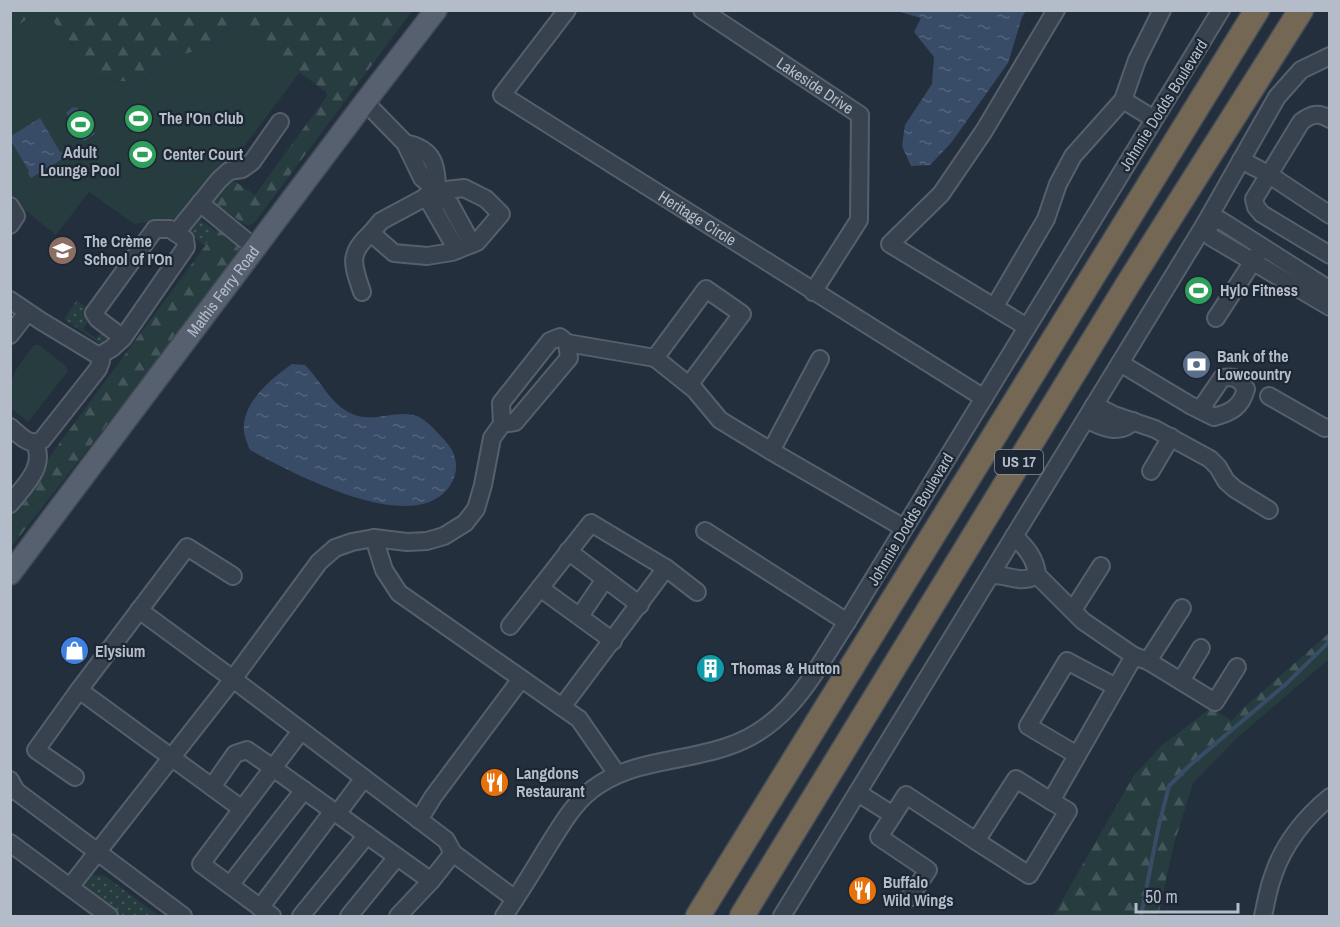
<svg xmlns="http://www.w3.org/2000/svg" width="1340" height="927" font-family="'Archivo Narrow',sans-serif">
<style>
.grass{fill:url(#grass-dots)}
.forest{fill:url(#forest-firs)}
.park{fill:#263c3f}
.water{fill:url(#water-ripples)}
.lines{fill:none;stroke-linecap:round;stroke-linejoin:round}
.stream{stroke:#394c67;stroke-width:4}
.minor-casing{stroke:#565f6c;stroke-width:20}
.major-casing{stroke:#414a57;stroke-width:24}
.highway-casing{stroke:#434c59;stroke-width:27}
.minor{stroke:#38414e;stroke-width:16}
.major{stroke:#56606e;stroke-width:21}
.highway{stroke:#746855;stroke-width:24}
.labels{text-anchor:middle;stroke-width:4.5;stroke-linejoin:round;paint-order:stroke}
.shield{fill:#1d2633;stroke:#878f9c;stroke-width:1.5}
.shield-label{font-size:15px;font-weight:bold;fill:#b4bcc9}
.street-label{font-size:16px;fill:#b4bcc9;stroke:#1d2633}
.poi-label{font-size:16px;font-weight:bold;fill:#b4bcc9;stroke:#1d2633;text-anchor:start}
</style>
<defs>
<pattern id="grass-dots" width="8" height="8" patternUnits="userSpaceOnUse" patternTransform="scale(1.5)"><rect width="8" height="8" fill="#263c3f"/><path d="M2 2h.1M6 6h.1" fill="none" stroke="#435659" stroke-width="1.8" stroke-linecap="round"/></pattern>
<pattern id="forest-firs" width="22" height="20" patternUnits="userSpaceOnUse" patternTransform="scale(1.5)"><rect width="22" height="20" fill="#263c3f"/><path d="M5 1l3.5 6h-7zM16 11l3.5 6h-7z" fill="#435659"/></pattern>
<pattern id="water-ripples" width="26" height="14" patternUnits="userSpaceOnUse" patternTransform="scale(1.5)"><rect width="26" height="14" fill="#394c67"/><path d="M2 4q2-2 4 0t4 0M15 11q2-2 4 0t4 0" fill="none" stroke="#53647b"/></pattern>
</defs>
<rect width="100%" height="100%" fill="#242f3e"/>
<g class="grass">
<path d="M199,219L216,231L205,246L188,232Z"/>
<path d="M77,300L89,310L85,315L90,319L83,329L96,338L102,332L107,335L105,343L102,345L64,319Z"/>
<path d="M91,875L105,876L159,916H121L87,890L85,883Z"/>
</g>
<g class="forest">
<path d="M10,11H412L255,222L250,225H246L216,204L214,200L227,181L233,180L255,195L327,96L326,92L232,22L227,25L209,46L159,63L143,82L138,83L95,78L67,37L29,18L11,30Z"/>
<path d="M219,227L236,239L240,247L235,255L149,371L11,547V509Z"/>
<path d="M1329,633V659L1239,736L1193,783L1174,844L1158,916H1053L1133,777L1161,746L1211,708L1232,721L1241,710Z"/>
</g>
<g class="park">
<path d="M47,14L67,37L95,78L138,83L143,82L159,63L209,46L227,25L232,22L300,72L240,152L248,158L218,169L210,176L178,218L134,224L89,192L56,235L21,207L16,210L11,201V30L29,18Z"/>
<path d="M34,345H39L66,366L68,371L28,422L11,408C10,373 13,373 34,345Z"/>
</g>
<g class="water">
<path d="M897,11H1026L1022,17L1008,63L951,143L930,165L911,166L902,146L905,125L932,84L934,57L914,32L921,18Z"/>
<path d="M73,107L74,108L77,107L95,134L84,141L66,113Z"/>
<path d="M40,118L60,152L64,151L67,156L31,178L28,173L29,171L11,141V136Z"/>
<path d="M292,364L305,365C320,380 329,401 348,412C372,426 397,407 419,417C429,422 439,434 446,442C456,453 459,467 453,480C423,544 291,472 250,450C248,445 245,438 244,432C241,403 271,379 292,364Z"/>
</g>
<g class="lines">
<path class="stream" d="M1141,916L1158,829L1169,786L1189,766L1285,685L1330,641"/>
<defs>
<g id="minor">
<path id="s1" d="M567,10L502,95L984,398"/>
<path id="s2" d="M702,10L860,115L859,220L813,292"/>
<path d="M1123,100L1137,60L1162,10"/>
<path d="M365,102L405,143L422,178L437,191C437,165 434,149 405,143"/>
<path d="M1330,119C1318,112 1311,114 1301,122L1254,199L1256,207L1262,214L1330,255"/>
<path d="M1241,160L1268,174L1330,215"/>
<path d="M464,188L486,199L501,214L477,242L452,252L427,256L394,253L371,233L381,221L437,191Z"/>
<path d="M437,191L450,204L472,244"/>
<path d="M426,196L457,250"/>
<path d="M200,203L255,248"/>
<path d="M10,206L16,216L10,225"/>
<path d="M1205,224L1211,237L1330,307"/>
<path d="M1205,224L1220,220L1330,290"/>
<path d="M176,233L219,180L229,171L242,169L252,162L280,122"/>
<path d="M362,292C353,265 347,254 371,233"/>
<path d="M10,300L41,321L99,356"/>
<path d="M995,306L1046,219L1058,184L1073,156L1123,100L1154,119"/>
<path d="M1216,318L1259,252"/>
<path d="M1027,327L890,244L941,194L984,131L1056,10"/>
<path d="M10,335L27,313"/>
<path d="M567,343L655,358"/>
<path d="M99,356L112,348L123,338L186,247L185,239L170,229H155L94,313L98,319L123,338"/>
<path d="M820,359L771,451L904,528"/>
<path d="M1120,363L1190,405L1214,417C1232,412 1241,407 1246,389C1239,378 1235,376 1222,378L1200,410"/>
<path d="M689,385L742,314L706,289L655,358L695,390L720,420L771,451"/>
<path d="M1269,396L1325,428L1330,427"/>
<path d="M1094,405L1114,415L1155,429L1210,459L1218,467L1226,481L1235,489L1269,510"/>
<path d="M1086,419C1101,427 1120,436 1133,421"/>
<path d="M10,427C21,436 29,447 42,440L98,369L101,361L99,356"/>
<path d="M1151,471L1171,437"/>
<path d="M10,504C24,486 46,467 35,444"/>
<path d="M705,531L847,622"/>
<path d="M374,538L384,570L399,593L579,719L617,774"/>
<path d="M568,551L640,605"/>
<path d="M991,575C1008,574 1021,585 1037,575"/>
<path d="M540,588L591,523L666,568"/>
<path d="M1073,610L1101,566"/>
<path d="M580,616L605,579"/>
<path d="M510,626L540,588L613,641"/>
<path d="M1134,656L1148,661L1215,702L1237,667"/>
<path d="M1148,661L1182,608"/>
<path d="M1181,681L1201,648"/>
<path d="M79,690L187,547L233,576"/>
<path d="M562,707L666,568L697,592"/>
<path d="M301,731L242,809L212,787L235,754L247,750L273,768L431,881"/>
<path d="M1077,755L1028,726L1067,661L1116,687"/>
<path d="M75,777L36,750L79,690L212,787"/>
<path d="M10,780L16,791L183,916"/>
<path d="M858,793L893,815"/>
<path d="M242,809L201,864L272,916"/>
<path d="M337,814L364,778"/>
<path d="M419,820L433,797L521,679"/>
<path d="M976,841L1029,875L1068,811L1051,801"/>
<path d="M10,843L109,916"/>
<path d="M453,853L446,840L233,679L319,562L335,548L352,542L374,538L407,542L427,541L444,536L465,523L476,509L483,485L492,438L502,424L501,403L550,341L560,337L567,343L569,358L515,422L502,424"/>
<path d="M230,885L304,790"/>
<path d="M70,887L233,679L139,610"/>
<path d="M909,898L928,870L879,837L906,795L976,841L1016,779L1051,801L1134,656L1083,621L1037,575C1036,559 1026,547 1014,536"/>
<path d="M260,908L333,811"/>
<path d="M301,916L367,835"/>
<path d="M349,916L397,857"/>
<path d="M398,916L431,881L453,853L515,899"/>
<path d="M504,916C518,895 532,873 545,851C561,826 574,800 600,784C637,760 685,761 726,747C789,727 813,674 847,622L1221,10"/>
<path d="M782,916L1205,224L1277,97L1301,70L1330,56"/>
<path d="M1263,916C1266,903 1268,889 1273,876C1283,845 1305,817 1330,797"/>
</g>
<g id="major">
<path id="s3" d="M10,574L365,102L436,10"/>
</g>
<g id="highway">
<path d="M698,916L1257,10"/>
<path d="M742,916L1128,284L1301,10"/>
</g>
</defs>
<use href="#minor" class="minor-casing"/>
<use href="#major" class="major-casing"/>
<use href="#highway" class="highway-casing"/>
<use href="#minor" class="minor"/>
<use href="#major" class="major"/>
<use href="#highway" class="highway"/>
</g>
<defs>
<symbol id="stadium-disc" viewBox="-11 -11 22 22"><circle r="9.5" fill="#2e9e5b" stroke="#1d2633"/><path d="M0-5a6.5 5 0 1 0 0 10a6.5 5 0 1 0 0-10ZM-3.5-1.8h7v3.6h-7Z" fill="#fff"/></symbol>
<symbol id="school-disc" viewBox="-11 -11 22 22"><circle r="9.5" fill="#8d6e63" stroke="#1d2633"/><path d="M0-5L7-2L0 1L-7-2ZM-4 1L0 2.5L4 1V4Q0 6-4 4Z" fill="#fff"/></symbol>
<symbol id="bank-disc" viewBox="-11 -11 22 22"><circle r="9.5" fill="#5c6f8a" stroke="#1d2633"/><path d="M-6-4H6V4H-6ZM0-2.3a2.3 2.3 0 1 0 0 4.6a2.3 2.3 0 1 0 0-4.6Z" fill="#fff"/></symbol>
<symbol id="shop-disc" viewBox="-11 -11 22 22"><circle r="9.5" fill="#3f7fe0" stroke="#1d2633"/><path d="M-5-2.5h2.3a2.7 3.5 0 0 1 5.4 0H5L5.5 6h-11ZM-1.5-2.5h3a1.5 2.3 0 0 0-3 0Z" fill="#fff"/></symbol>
<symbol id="building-disc" viewBox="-11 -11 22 22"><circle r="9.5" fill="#0f9aa8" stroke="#1d2633"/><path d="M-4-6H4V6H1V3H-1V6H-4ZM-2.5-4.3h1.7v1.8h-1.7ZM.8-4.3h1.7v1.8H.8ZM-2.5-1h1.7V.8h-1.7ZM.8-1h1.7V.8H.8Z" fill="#fff"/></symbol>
<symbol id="restaurant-disc" viewBox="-11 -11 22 22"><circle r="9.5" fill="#e8710a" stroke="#1d2633"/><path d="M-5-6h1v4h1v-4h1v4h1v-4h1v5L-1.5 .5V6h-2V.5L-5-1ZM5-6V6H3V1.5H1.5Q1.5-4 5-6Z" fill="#fff"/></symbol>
</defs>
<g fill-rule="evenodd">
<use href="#stadium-disc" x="122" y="102" width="33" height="33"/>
<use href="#stadium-disc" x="64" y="108" width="33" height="33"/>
<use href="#stadium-disc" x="126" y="138" width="33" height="33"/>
<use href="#school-disc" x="46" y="234" width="33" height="33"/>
<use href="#stadium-disc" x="1182" y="274" width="33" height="33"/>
<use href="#bank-disc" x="1180" y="348" width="33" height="33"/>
<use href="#shop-disc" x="58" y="634" width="33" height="33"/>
<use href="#building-disc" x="694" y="652" width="33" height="33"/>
<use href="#restaurant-disc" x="478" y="766" width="33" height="33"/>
<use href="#restaurant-disc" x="846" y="874" width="33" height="33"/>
</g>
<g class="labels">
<rect class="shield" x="995" y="450" width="48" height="24" rx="4.5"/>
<g class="shield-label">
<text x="1019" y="467">US 17</text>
</g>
<g class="street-label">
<text dy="6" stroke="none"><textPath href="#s2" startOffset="136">Lakeside Drive</textPath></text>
<text transform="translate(1163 105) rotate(-58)" y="6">Johnnie Dodds Boulevard</text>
<text dy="6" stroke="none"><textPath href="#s1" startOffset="338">Heritage Circle</textPath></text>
<text dy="6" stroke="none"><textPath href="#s3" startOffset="354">Mathis Ferry Road</textPath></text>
<text transform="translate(910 519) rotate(-59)" y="6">Johnnie Dodds Boulevard</text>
</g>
<g class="poi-label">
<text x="159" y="124">The I'On Club</text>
<text x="80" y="158" text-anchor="middle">Adult<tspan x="80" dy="18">Lounge Pool</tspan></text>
<text x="163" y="160">Center Court</text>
<text x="84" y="247">The Crème<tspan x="84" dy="18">School of I'On</tspan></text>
<text x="1220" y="296">Hylo Fitness</text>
<text x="1217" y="362">Bank of the<tspan x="1217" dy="18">Lowcountry</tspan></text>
<text x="95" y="657">Elysium</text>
<text x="731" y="674">Thomas &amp; Hutton</text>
<text x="516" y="779">Langdons<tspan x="516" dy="18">Restaurant</tspan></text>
<text x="883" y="888">Buffalo<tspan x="883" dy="18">Wild Wings</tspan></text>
</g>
</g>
<rect width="1340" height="927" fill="none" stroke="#b4bcc9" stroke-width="24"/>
<path d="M1136 903v9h102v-9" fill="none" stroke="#b4bcc9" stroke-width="3"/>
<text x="1145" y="903" font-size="18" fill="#b4bcc9" stroke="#1d2633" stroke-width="4.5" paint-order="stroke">50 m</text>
</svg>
